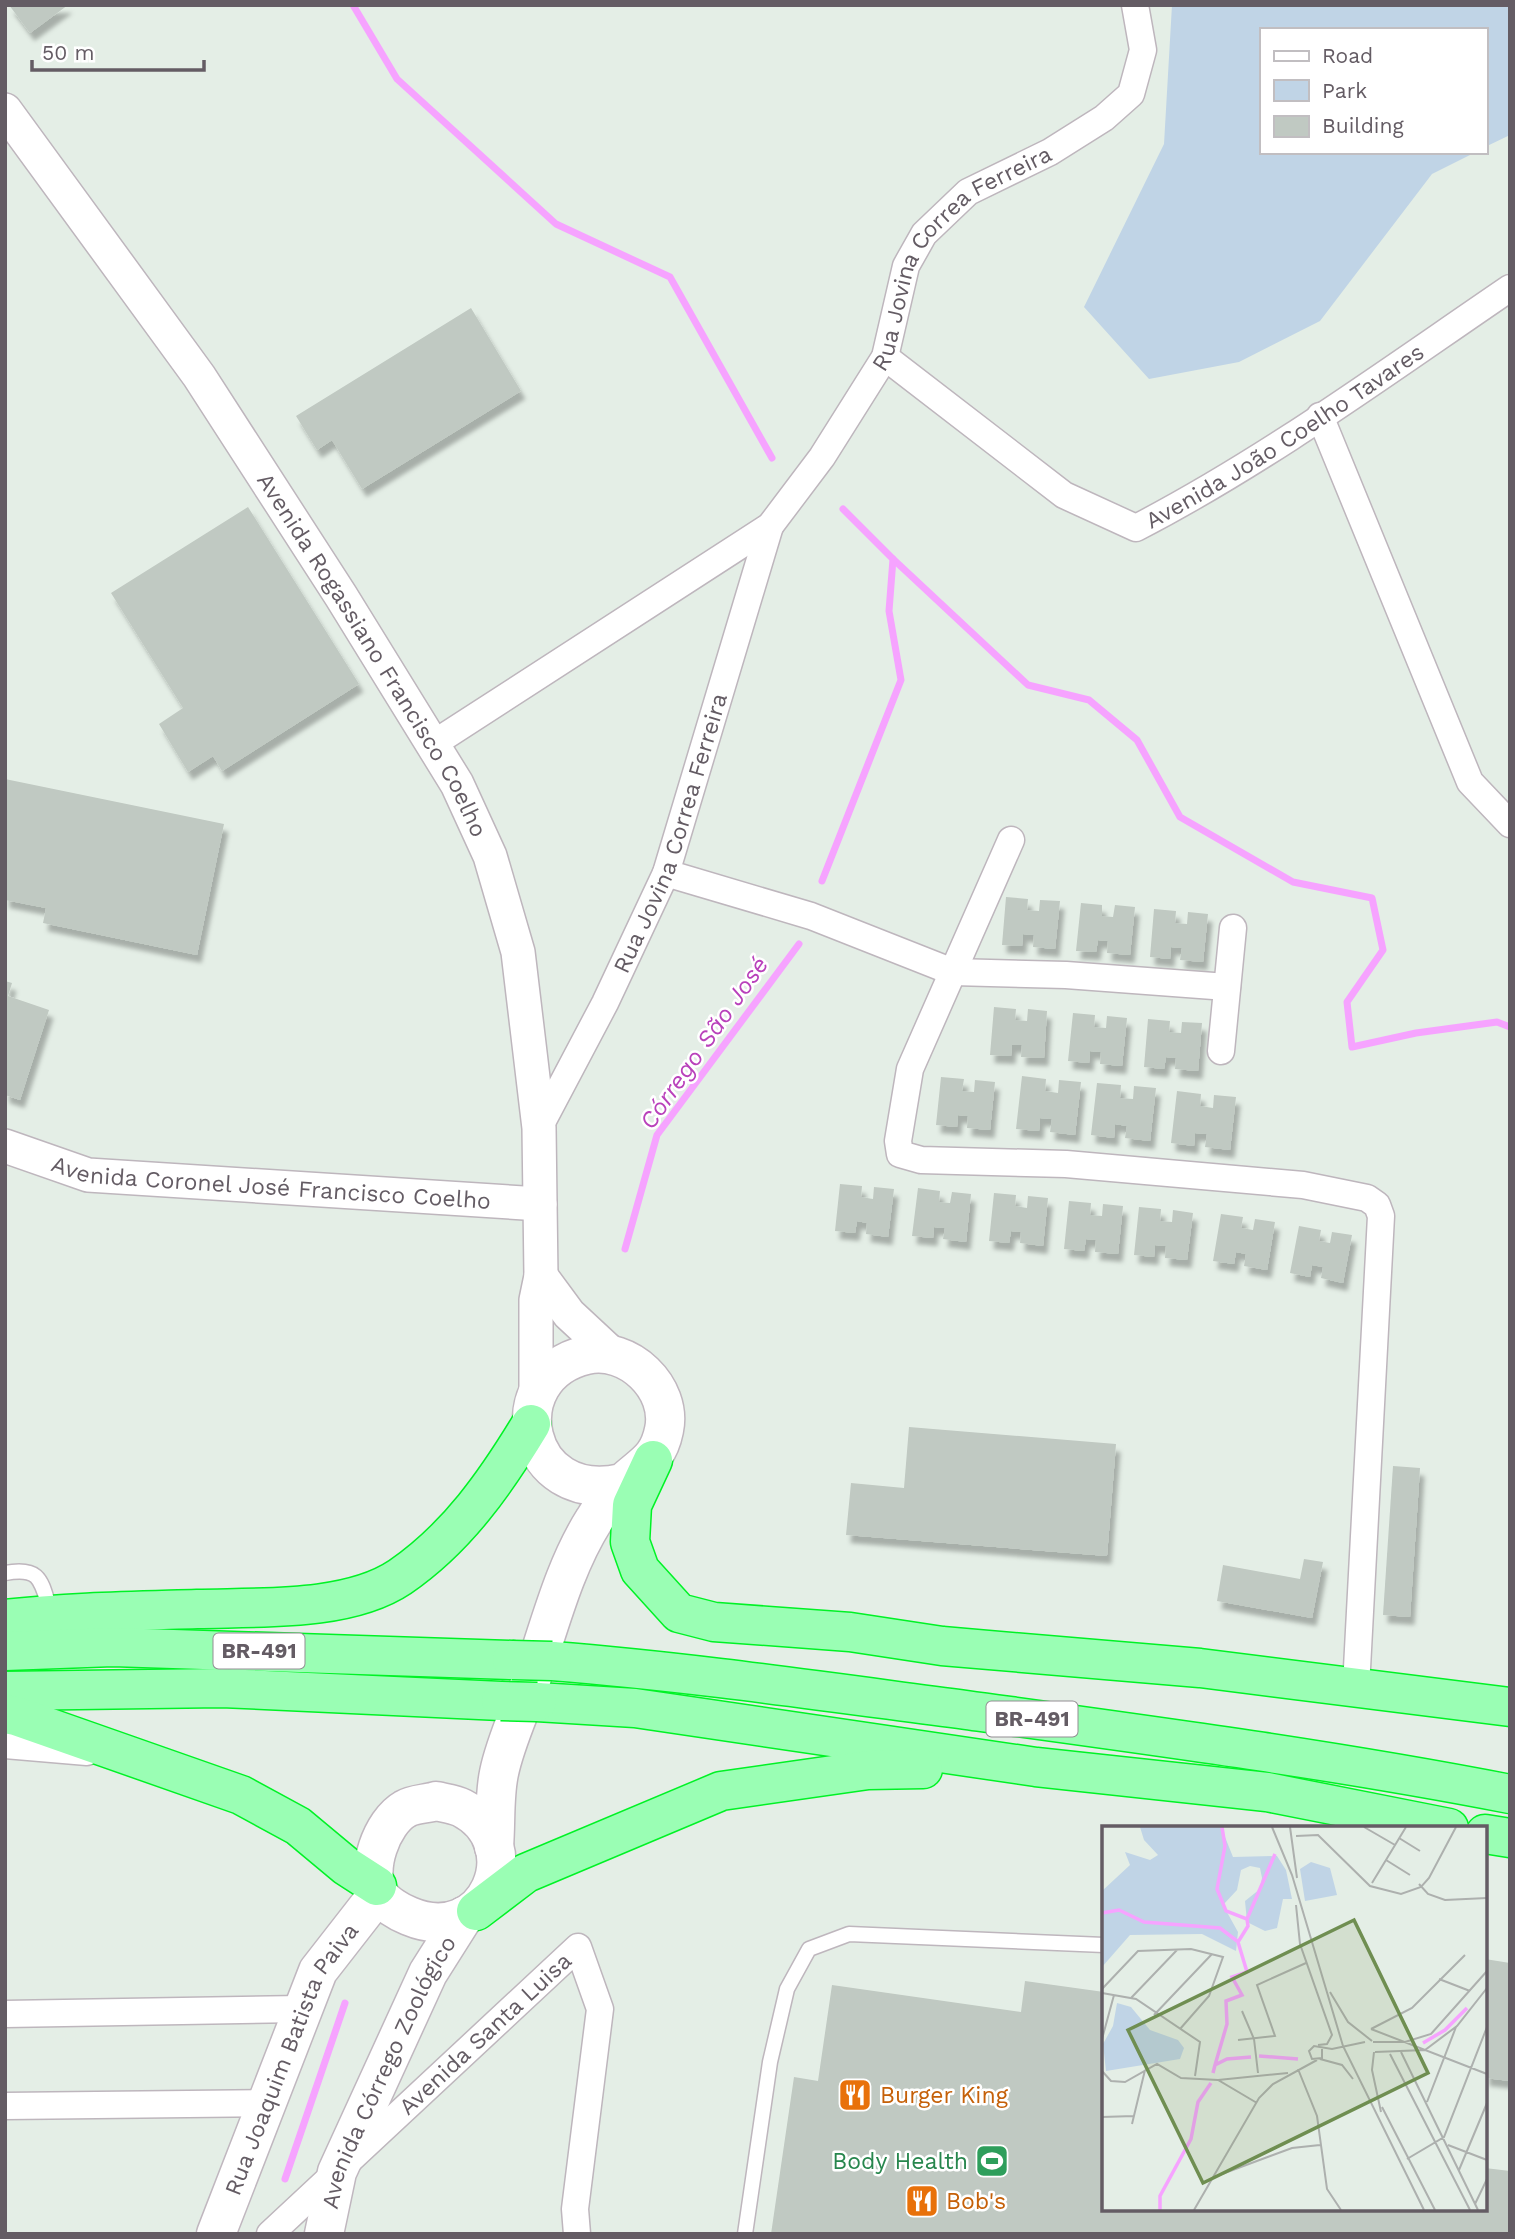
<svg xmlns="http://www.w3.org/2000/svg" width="1515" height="2239" font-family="'Work Sans',sans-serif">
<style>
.green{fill:#c0d4e6}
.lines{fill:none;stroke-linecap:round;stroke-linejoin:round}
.stream{stroke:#f6a3ff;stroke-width:7}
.building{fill:#c0c9c2;filter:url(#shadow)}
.service-casing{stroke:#beb6bd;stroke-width:17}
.minor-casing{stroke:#beb6bd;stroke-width:29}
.tertiary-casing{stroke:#beb6bd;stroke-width:36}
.secondary-casing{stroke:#c0b7bf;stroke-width:41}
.trunk-casing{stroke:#00f226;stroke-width:41}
.service{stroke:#fff;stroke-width:14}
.minor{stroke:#fff;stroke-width:26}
.tertiary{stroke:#fff;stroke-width:33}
.secondary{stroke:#fff;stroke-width:38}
.trunk{stroke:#9afeb4;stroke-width:38}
.trunk-bridge-casing{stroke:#00f226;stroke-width:41;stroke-linecap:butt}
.trunk-bridge{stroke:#9afeb4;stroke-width:38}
.labels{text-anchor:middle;stroke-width:5;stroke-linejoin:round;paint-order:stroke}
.shield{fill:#fff;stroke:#928d92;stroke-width:2}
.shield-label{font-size:21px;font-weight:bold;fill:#645c64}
.street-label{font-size:23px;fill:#645c64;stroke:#fff}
.food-label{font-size:23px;fill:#c56008;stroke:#fff;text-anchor:start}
.leisure-label{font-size:23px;fill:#27864d;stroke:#fff;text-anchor:end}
.water-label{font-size:24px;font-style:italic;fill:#b941bb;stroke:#fff}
.inset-river{fill:none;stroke:#f6a3ff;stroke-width:3.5}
.inset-road{fill:none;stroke:#adb0ae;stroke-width:2}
.view{fill:#6f8e51;fill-opacity:0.15;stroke:#6f8e51;stroke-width:3.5}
.inset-edge{fill:none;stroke:#645c64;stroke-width:3.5}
</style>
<defs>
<filter id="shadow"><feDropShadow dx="4.5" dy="8" stdDeviation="2" flood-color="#0004"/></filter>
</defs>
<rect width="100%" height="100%" fill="#e4eee6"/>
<path class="green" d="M1172,5H1510V135L1485,147V30H1261V152H1476L1432,174L1320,321L1239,362L1149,379L1084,307L1164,144Z"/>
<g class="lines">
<g class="stream">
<path d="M353,5L397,79L556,224L670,277L772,458"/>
<path d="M893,559L1028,685L1089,700L1137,740L1180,817L1293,882L1372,898L1383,950L1347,1002L1352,1047L1416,1033L1497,1022L1510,1027"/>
<path d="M822,881L901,680L889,611L893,559L843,509"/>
<path d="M625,1249L657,1135L799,944"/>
<path d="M285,2179L345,2003"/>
</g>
</g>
<g class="building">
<path d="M9,5H68L30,33Z"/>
<path d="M471,308L521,391L362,489L332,440L317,450L296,416Z"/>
<path d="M248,507L359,684L222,771L213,756L188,772L159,724L183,708L111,593Z"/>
<path d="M5,779L224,824L197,955L43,923L46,908L5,900Z"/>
<path d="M1006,897L1028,899L1027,910L1039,911L1040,900L1060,901L1055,949L1033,947L1034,935L1023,934L1022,946L1002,945Z"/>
<path d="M1081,903L1102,905V916L1113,917L1115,905L1135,907L1130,955L1107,953L1108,941L1098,940L1096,952L1076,951Z"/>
<path d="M1154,909L1176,911L1175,923L1187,924L1188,912L1208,914L1203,962L1180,960L1182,948L1171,947L1170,959L1150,957Z"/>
<path d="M5,981L12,983L8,996L49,1010L20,1100L5,1095Z"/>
<path d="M994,1007L1016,1009L1015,1020L1027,1021L1028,1009L1047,1011L1044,1058L1021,1057L1022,1045H1012L1011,1056L990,1055Z"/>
<path d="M1073,1013L1095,1015L1094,1027L1106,1028L1107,1016L1127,1018L1122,1066L1100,1064L1101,1052L1090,1051L1089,1063L1068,1061Z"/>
<path d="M1148,1019L1170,1021L1169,1032L1181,1033L1182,1022L1202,1023L1198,1071L1175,1069L1176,1058L1166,1057L1164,1069L1144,1067Z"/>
<path d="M1022,1076L1046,1079L1045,1091L1058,1093L1059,1080L1081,1082L1075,1135L1050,1132L1052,1119L1040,1118L1039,1131L1016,1129Z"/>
<path d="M941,1077L964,1079L962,1091L974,1092L975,1080L995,1082L990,1130L967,1128L968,1116L958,1115L957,1127L936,1125Z"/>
<path d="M1097,1083L1121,1085L1120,1098L1133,1099L1134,1086L1156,1088L1150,1141L1125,1138L1127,1126L1115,1124L1114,1138L1091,1135Z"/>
<path d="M1177,1091L1201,1094L1200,1106L1213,1108L1214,1095L1236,1097L1230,1150L1205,1147L1207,1134L1195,1133L1194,1146L1171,1143Z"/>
<path d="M840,1184L862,1186L861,1197L873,1199L874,1187L894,1189L888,1237L866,1234L867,1223L857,1221L855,1233L835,1231Z"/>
<path d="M918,1188L940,1191L939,1202L950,1203L952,1192L971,1194L966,1242L943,1239L945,1228L934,1227L933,1238L912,1236Z"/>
<path d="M994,1193L1016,1195L1015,1206L1027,1208L1028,1196L1048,1198L1043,1246L1020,1243L1021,1232L1011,1231L1009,1243L989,1241Z"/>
<path d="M1069,1201L1091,1203L1090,1215L1102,1216L1103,1204L1123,1206L1118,1254L1095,1252L1096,1240L1086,1239L1084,1251L1064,1249Z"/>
<path d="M1139,1207L1161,1209L1160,1221L1172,1222L1173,1210L1193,1213L1187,1260L1165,1258L1166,1246L1155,1245L1154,1257L1134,1255Z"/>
<path d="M1221,1214L1243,1217L1241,1228L1253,1230L1255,1219L1275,1222L1267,1270L1244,1266L1246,1254L1236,1252L1234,1264L1213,1261Z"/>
<path d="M1299,1226L1321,1230L1319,1241L1330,1243L1332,1232L1352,1235L1343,1283L1321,1278L1323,1267L1312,1265L1310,1277L1290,1273Z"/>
<path d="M909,1427L1116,1444L1107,1556L846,1535L851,1483L904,1488Z"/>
<path d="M1393,1466L1420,1468L1410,1617L1383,1615Z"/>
<path d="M1304,1559L1323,1562L1312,1618L1217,1601L1223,1565L1300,1579Z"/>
<path d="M1485,1959L1510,1963V2081L1485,2078Z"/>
<path d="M1025,1981L1104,1992V2209H1485V2168L1510,2171V2234H771L794,2077L818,2081L832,1985L1021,2012Z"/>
</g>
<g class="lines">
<defs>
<g id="service">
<path d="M5,1573C42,1566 41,1582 51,1613"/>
<path d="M745,2234L770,2062L787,1989L809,1949L849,1934L1104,1945"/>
</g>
<g id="minor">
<path id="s1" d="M885,357L1064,495L1136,528C1267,460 1388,371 1510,288"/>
<path d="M1320,416L1470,782L1510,824"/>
<path id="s2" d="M433,744L770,526L822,457L885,357L906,266L924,234L968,192L1050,152L1104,118L1131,94L1143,50L1135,5"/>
<path d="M1011,840L910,1069L898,1141L900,1154L921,1160L1066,1164L1303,1185L1367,1198L1377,1205L1381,1216L1356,1687"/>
<path d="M666,873L811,916L953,972L1066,975L1227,987"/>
<path d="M1221,1051L1233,928"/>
<path id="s3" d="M539,1128L605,1003L666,873L770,526"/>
<path d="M5,1745L87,1752"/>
<path d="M5,2014L301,2009"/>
<path d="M5,2106L269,2103"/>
<path id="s4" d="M270,2234L578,1947L600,2009L575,2209L577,2234"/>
</g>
<g id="tertiary">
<path id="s5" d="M5,110L199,376L341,596L457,784L490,856L518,952L539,1128L541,1276L536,1300V1394"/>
<path id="s6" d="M5,1146L88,1175L540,1204"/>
<path d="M541,1276L569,1314L612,1354"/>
</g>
<g id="secondary">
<path d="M436,1801C444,1803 454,1804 462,1808C531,1844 487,1949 409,1916C399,1912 385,1904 379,1894C364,1871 382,1822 405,1809C413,1804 427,1804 436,1801Z"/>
<path d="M494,1847C496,1823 494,1796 499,1773C505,1743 520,1712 530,1683C549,1629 563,1569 594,1520C601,1508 613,1493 623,1483C643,1464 658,1460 664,1430C673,1388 628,1345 586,1355C498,1376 523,1506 622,1483"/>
<path id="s7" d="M216,2234L318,1971L378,1894"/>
<path id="s8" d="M324,2234L337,2172L428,1973L464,1916"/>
</g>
<g id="trunk">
<path d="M653,1460L632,1505L630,1542L640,1570L679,1613L714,1622L850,1632L942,1646L1200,1668L1510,1707"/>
<path d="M5,1619C69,1612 133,1611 197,1609C259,1607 348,1612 400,1577C457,1538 496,1482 531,1424"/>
<path d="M5,1651L113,1647L512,1660"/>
<path d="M552,1661C691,1672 828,1692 966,1710C1148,1735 1330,1759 1510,1794"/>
<path d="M5,1691L222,1688L501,1701"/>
<path d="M537,1702L635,1708L1036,1767L1267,1792L1449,1828"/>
<path d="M5,1714L16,1716L241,1795L298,1826L346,1866L377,1886"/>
<path d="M1485,1834L1510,1838"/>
<path d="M476,1911L526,1873L721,1791L868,1770L923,1769"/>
</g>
</defs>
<use href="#service" class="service-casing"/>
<use href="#minor" class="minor-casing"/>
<use href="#tertiary" class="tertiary-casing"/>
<use href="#secondary" class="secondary-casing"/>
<use href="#trunk" class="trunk-casing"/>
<use href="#service" class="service"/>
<use href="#minor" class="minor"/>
<use href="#tertiary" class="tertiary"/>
<use href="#secondary" class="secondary"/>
<use href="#trunk" class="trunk"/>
<defs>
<g id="trunk-bridge">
<path d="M512,1660L552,1661"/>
<path d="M501,1701L537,1702"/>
</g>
</defs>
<use href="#trunk-bridge" class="trunk-bridge-casing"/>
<use href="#trunk-bridge" class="trunk-bridge"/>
</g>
<defs>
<symbol id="restaurant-square" viewBox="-11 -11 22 22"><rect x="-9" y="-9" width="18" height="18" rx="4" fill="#e8710a" stroke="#fff"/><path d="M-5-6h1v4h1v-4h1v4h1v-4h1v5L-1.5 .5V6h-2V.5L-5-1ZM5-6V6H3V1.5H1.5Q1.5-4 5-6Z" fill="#fff"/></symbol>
<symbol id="stadium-square" viewBox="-11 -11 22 22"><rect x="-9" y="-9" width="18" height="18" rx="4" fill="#2e9e5b" stroke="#fff"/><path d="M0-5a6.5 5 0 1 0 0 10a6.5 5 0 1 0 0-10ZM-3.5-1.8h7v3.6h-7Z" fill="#fff"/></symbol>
</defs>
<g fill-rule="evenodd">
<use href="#restaurant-square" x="836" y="2076" width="38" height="38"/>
<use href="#stadium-square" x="973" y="2142" width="38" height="38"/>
<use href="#restaurant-square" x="903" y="2182" width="38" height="38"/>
</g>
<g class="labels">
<g class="shield">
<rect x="213.5" y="1633.5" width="91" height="35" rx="5"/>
<rect x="986.5" y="1701.5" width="91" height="35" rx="5"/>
</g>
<g class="shield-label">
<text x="259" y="1658">BR-491</text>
<text x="1032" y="1726">BR-491</text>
</g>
<g class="street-label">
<text dy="8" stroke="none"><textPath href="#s2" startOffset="740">Rua Jovina Correa Ferreira</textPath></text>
<text dy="8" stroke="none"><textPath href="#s1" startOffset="480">Avenida João Coelho Tavares</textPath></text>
<text dy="8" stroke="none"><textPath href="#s5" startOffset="658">Avenida Rogassiano Francisco Coelho</textPath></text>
<text dy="8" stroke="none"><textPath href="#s3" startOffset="324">Rua Jovina Correa Ferreira</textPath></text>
<text dy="8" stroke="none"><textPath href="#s6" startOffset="271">Avenida Coronel José Francisco Coelho</textPath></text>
<text dy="8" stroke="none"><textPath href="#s4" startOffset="294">Avenida Santa Luisa</textPath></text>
<text dy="8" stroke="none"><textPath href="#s7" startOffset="191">Rua Joaquim Batista Paiva</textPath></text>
<text dy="8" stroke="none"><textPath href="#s8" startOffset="175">Avenida Córrego Zoológico</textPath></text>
</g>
<g class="food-label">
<text x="880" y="2103">Burger King</text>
<text x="946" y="2209">Bob's</text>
</g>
<g class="leisure-label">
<text x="968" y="2169">Body Health</text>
</g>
<g class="water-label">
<text transform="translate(704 1043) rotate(-55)" y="8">Córrego São José</text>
</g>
</g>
<g transform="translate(1102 1826)">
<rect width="385" height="385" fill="#e4eee6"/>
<path d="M38,1H119L131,31L175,30L184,44L190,73H181L175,102L163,105L145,96L143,75L158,63L160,52L158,42L148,40L139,44L135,64L121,79L136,106L134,125L100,108L28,109L0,141V65L28,39L23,26L48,34L56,29L42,14ZM209,36L228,42L235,69L203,75L198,43ZM15,177L29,181L48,204L76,214L82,222L78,233L4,245L1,218L11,200Z" fill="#c0d4e6"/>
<path class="inset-river" d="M0,87L17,84L42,96L118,102L135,115M145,93L173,28M321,217L343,204L365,182M157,230L196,233M113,239L125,198L124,175L140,169L130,151L145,146L136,116L146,100L145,93L124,85L115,63L123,20L120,1M111,247L113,239L125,233L149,231M58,384V370L89,313L96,276L109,257"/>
<path class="inset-road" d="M170,1L190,49L241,220L322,384M188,1L195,52M262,1L293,19M194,10L216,9L268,60L299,68L319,61L327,52L354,1M297,12L318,25M284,34L308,49M270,57L304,1M317,58L326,68L343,74L385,72M194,79L198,118L230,209L225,218L216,219M337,153L368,165M0,163L36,125L89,123L121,131L107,170L78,203M228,166L246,196L270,215M0,167L34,173L98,216L93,250M29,172L75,124M140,185L152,213L156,247M52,189L110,128M269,203L385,248M269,203L310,182L363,129M0,213L12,169M136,214L173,210L155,159L204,137M271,216H303L329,208L385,145M220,221V232L210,233L207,225L212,220L230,223L263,216M272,226L270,244L279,286M273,226L323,224L355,200L385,162M299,226L376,384M288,228L368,384M218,233L240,239L251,253M196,243L215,290L225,363L239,384M0,245L9,255L23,256L55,238L79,252L116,254L155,277M116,254L186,247M325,276L354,201M280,281L333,384M0,291L32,290M30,298L43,244M346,319L385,334M305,333L342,311L385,201M357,344L385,277M112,351L190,322L218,319M373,378L385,353M92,384L157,272L171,258L215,234"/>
<path class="view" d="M252,94L326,247L101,357L26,204Z"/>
<rect width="385" height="385" class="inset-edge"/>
</g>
<rect width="1515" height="2239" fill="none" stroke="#645c64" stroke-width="14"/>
<rect x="1260" y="28" width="228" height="126" fill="#ffffff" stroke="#c1bec1" stroke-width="2"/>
<rect x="1274" y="51" width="35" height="10" fill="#ffffff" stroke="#c1bec1" stroke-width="2"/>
<text x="1322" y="63" font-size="21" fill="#645c64">Road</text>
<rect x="1274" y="80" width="35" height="21" fill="#c0d4e6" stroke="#c1bec1" stroke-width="2"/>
<text x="1322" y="98" font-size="21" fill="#645c64">Park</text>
<rect x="1274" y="116" width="35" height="21" fill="#c0c9c2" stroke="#c1bec1" stroke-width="2"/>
<text x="1322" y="133" font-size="21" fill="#645c64">Building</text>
<path d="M32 60v10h172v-10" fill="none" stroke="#645c64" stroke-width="3.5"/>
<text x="42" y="60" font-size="21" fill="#645c64" stroke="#ffffff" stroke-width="5" paint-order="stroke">50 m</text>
</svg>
